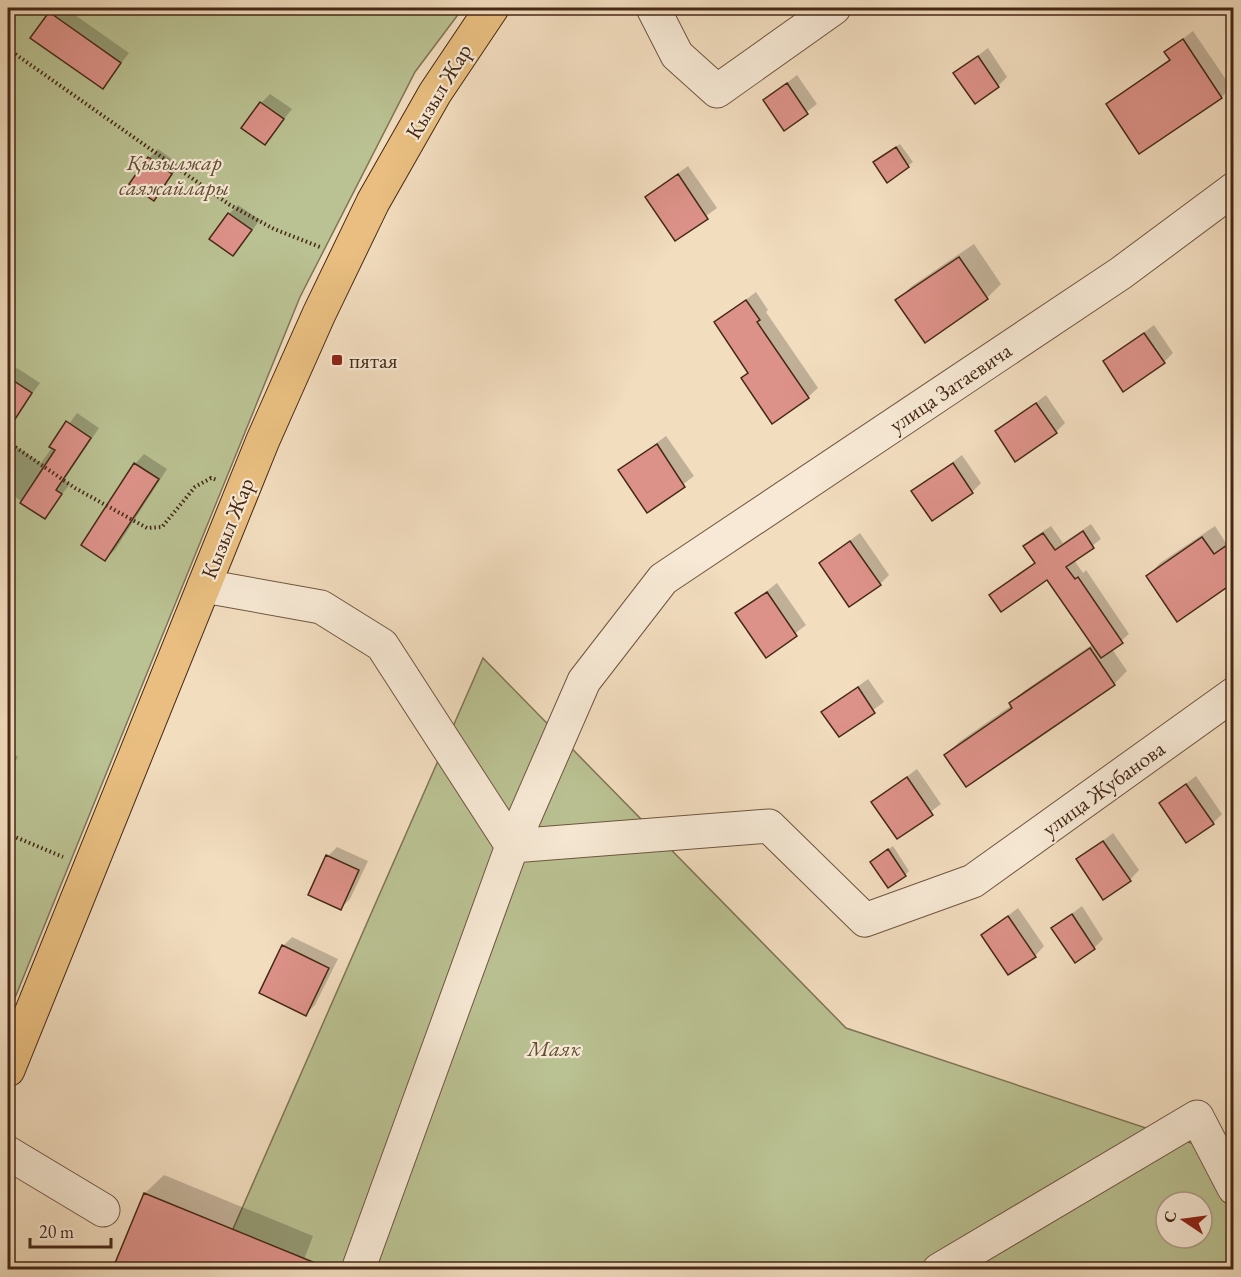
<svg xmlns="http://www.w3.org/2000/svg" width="1241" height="1277" font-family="'EB Garamond',serif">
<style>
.green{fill:#bac192;stroke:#807454;stroke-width:1.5;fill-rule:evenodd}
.shadow{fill:#0003}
.building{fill:#dd9289;stroke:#452815;stroke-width:1.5}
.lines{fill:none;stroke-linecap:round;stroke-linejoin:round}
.minor-casing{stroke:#705540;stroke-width:35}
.major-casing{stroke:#452815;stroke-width:35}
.path{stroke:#452815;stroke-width:4;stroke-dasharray:1.5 3;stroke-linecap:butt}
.minor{stroke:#f7e9d5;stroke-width:33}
.major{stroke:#e9be80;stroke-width:33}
.poi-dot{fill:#8f2418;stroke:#f7e9d5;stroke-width:2}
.labels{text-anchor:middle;stroke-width:4.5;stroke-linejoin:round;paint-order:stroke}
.street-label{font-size:22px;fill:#452815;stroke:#f7e9d5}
.park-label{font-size:22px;font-style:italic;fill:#624e34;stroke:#f7e9d5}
.poi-label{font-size:22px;fill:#452815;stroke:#f7e9d5;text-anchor:start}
</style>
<rect width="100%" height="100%" fill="#f2ddbf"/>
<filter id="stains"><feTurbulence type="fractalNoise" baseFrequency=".00333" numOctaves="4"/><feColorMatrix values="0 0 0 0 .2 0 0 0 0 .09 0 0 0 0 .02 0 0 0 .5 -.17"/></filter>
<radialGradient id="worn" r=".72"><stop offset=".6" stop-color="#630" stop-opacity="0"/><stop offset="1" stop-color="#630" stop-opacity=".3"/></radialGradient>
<!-- green -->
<path class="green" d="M8,8H463L415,72L300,297L8,1015Z
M483,658L846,1028L1233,1157V1269L215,1270ZM1166,1202H1202V1238H1166Z"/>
<!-- shadow -->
<path class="shadow" d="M55,8H65L129,53L103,87L50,13Z
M1193,31L1231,87L1222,97L1139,152L1107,104L1171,58L1166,52Z
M8,47L16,54L8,66Z
M988,48L1007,77L998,86L955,73Z
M797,75L817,104L784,129L765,100Z
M270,94L292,109L265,143L261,103Z
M900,144L913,162L908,166L875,162Z
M158,149L180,165L154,199L149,158Z
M688,166L717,208L675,239L646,197Z
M238,205L260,220L233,255L229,214Z
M974,244L1001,284L987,298L897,300L912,286Z
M756,292L768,310L766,312L818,388L808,397L742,378L749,371L716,322Z
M1154,325L1173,353L1164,362L1105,361Z
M17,368L40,383L15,417L8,412V378Z
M1046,395L1065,423L1056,432H997Z
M77,413L99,428L64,480L70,484L44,517L8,492V441L41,463Z
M666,436L694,476L648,511L620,470Z
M144,454L167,469L115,550L105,559L135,464Z
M962,455L981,483L972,492H913Z
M1091,524L1101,539L1074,560L1083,573L1086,570L1129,634L1112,649L1127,671L1114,684L967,785L946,755L959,742L1012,705L1024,691L1093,644L1048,578L991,595L1036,562L1025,546L1033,538L1051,526L1063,543Z
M1215,526L1226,543L1234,538V581L1178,620L1148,576L1160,563Z
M860,533L889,575L880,584L820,563Z
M777,583L806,625L766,656L737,614Z
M868,679L884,702L839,735L823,712Z
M8,750L18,757L8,773Z
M917,769L941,804L897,837L873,802Z
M1196,776L1222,814L1213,823L1161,803Z
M1113,833L1139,870L1130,880L1078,860Z
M893,846L909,871L905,875L876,858Z
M337,847L368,861L350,899L341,908L328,856Z
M1082,906L1103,939L1094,948L1053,928Z
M1018,908L1044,946L1035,956L983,935Z
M292,937L338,959L315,1005L306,1014L283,946Z
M164,1175L313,1236L300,1270H134L117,1262L145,1193Z"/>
<!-- building -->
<path class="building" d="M49,12L121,63L103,89L30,38Z
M1183,39L1222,98L1139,154L1106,104L1170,60L1164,52Z
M978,56L999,87L975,104L953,73Z
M787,83L808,114L784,131L763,100Z
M260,102L284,119L265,145L241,128Z
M896,147L909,167L887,183L873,162Z
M148,157L172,174L154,201L129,184Z
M678,174L708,219L675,241L645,197Z
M228,213L252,230L233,256L209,239Z
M959,257L988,299L925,343L895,300Z
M746,300L760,320L757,322L809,398L772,424L741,378L748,373L714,322Z
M1144,333L1165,363L1123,392L1103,361Z
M8,377L32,393L8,430Z
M1036,403L1057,433L1015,462L995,431Z
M66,421L91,438L56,490L62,494L45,519L20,503L55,450L49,447Z
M657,444L685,487L647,513L618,470Z
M134,463L159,479L105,561L81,545Z
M953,463L973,493L932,521L911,491Z
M1083,531L1094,548L1066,567L1075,579L1078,577L1123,643L1101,658L1047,580L1001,612L989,595L1035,563L1023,546L1043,533L1055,550Z
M1202,537L1214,554L1233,541V583L1177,622L1146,576Z
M850,541L881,585L849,607L819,563Z
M767,592L797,636L766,658L735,613Z
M1090,648L1115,685L966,787L944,755L1012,708L1009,703Z
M858,687L875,713L839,737L821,712Z
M907,777L933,815L897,839L871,802Z
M1186,784L1214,824L1186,843L1159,803Z
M1103,841L1131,881L1103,900L1076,859Z
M888,849L906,876L888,888L870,862Z
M326,855L359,870L341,910L308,895Z
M1072,914L1095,949L1075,963L1051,928Z
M1008,916L1036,957L1008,975L981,935Z
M282,945L329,968L306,1016L259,993Z
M144,1193L330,1269H131L115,1263Z"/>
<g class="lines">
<defs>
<path id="minor" d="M653,8L677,55L717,91L834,8
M1234,189L1121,273L663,579L584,681L512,846L769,826L865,920L973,881L1234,694
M204,586L321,607L382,645L512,846L358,1270
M8,1153L103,1210
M939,1270L1197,1117L1234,1188"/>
<path id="major" d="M8,1070L263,440L319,314L373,202L435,93L492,8"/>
</defs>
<!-- minor casing -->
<use href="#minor" class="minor-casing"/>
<!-- major casing -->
<use href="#major" class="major-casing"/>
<!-- path -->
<path class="path" d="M8,49L230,205L274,229L320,247
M8,442L75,488L147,528L162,527L195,487L211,478L217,480
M8,834L63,857"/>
<!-- minor -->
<use href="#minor" class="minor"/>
<!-- major -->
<use href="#major" class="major"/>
</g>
<!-- markers -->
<rect class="poi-dot" x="331" y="354" width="12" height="12" rx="3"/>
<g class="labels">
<!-- street labels -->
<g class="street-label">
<text transform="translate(438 91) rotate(-59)" y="8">Кызыл Жар</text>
<text transform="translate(950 387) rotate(-34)" y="8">улица Затаевича</text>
<text transform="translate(227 528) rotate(-68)" y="8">Кызыл Жар</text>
<text transform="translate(1103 788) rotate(-36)" y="8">улица Жубанова</text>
</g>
<!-- park labels -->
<g class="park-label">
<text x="174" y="170">Қызылжар<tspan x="174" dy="25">саяжайлары</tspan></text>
<text x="554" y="1056">Маяк</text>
</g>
<!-- poi labels -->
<g class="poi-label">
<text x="349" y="368">пятая</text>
</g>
</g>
<!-- margin -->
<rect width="1241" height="1277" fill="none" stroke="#f2ddbf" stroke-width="30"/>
<rect x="9" y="9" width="1223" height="1259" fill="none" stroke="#452815" stroke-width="3"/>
<rect x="15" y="15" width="1211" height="1247" fill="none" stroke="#452815" stroke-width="1.5"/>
<!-- north arrow -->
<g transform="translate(1184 1220) rotate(283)"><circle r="28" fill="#f7e9d5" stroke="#b09c88" stroke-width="1.5"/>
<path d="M0-4.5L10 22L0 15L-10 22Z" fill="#8f2418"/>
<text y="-9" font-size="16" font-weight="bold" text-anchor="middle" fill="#452815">С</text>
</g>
<!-- scale -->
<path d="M30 1238v9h81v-9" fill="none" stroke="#452815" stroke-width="3"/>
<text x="39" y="1238" font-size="18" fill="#452815" stroke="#f7e9d5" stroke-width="4.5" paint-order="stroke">20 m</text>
<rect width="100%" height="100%" filter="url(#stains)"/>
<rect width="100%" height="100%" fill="url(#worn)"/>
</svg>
